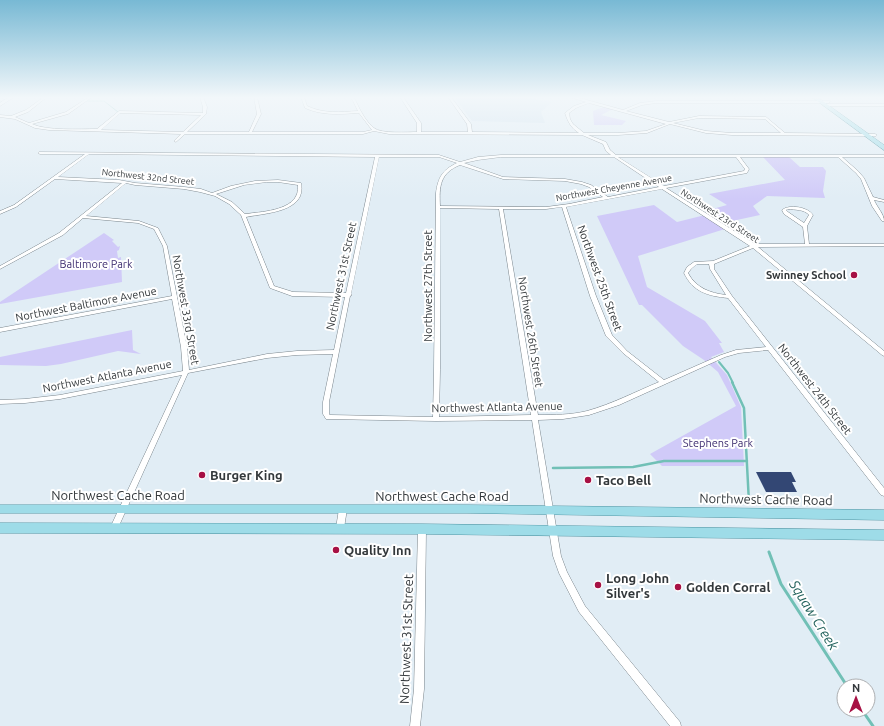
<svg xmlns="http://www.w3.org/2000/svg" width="884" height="726" font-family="Ubuntu,sans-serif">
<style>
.built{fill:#cfe1ee}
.green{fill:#d0caf8}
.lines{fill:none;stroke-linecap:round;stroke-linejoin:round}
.stream-far3{stroke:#71c0b6;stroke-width:1}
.stream-far2{stroke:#71c0b6;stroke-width:2}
.stream-far1{stroke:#71c0b6;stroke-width:2.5}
.stream{stroke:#71c0b6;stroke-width:3}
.building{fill:#334774}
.minor-casing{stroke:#7a858c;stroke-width:1}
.secondary-casing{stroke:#7a858c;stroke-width:1}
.primary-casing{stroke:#4f94a2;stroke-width:1}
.minor{fill:#fff;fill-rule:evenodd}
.secondary{fill:#fff;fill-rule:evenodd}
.primary{fill:#9edce8;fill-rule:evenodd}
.poi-dot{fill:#a71144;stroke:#fff;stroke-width:1.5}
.labels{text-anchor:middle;stroke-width:4;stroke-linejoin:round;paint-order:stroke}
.far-street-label{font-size:9px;fill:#33383b;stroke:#fff}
.park-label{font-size:11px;fill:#3f2f71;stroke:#fff}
.poi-label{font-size:11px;font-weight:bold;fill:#33383b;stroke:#fff;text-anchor:end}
.street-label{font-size:11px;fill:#33383b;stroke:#fff}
.near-poi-label{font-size:13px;font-weight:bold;fill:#33383b;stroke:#fff;text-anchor:start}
.near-street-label{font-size:13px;fill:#33383b;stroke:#fff}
.near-water-label{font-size:14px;font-style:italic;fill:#21615b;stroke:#fff}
</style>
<rect width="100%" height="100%" fill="#e1edf5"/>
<!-- built -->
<path class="built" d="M454,97H520L552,102L541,112L545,123L472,121Z"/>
<!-- green -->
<path class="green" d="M604,107L613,109L601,115L626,121L622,125H594L593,111Z
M763,157H789L800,167H823L826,171L823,191L825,198L767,196L753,206L760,215L723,223L725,229L638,256L647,287L705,321L722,343H719L724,352L711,357L727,375L741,407L744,466H662L650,454L736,406L718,372L704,360L683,346L642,305H639L597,216L654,205L677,222L709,214L705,211L727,205L709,194L785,180Z
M104,233L114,240L112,241L118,247L120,246L119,250L117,251L118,258L121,257L122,282L0,304V302Z
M132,330L133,350L141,354L118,351L61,364L46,366L0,365V357Z"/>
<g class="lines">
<!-- stream-far3 -->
<path class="stream-far3" d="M87,101H104L118,112"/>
<!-- stream-far2 -->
<path class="stream-far2" d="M719,362L728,373L733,383"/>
<!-- stream-far1 -->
<path class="stream-far1" d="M732,382L744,408L749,503
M553,468L633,467L664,461H747"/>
<!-- stream -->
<path class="stream" d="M769,552L781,584L847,686
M862,710L873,726"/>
</g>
<!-- building -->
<path class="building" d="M756,472H791L796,482H792L797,492H766Z"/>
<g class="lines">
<defs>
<path id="minor" d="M44,97H47L28,112L15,117L29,123L66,112L89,97H92L68,114L32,124C47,131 79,129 97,129L119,111L203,113V107L200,97H203L207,107L206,114L187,132H249L257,114L254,97H257L261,114L252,132H363L372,130L359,113C340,114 323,116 305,108L301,97H304L307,106C324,114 340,112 358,111L351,97H354C359,108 365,121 374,128C381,134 408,132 417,132V123L400,97H403L421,123V132H468L467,124L448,97H451L471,124L472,132L579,133C571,128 568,122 565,113L574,106L586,102L570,97H576L623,110L640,103L656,101H830L829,103H656L642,105L626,111L669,122L699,116L766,117L785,133L875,134L877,135L876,136L732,135L706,133L670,124L647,133L618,135H588L606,142L610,150L616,155H884V157H842L858,171L864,178L873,197L884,200V202L874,200C877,207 884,214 884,221H882L872,206L861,179L856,173L838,157H740L749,169L747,173L666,188L755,244H805L803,227L784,214L782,210C789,204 808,207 813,215L807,226L809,244H884V246L758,247L884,351V356L882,355L753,248L714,264V269L732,296L884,488V496L881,495L768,350L739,353L725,357L619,405L589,415L563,419L538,420L561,556L567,572L585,606L680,722L681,726H670L579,612L559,573L553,556L532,420L436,421L326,419L323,414V402L333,354L297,355L267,358L188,373L118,528L117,530L114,531L111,530L110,528L182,375L60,399L25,403L0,404V400L25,399L60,395L183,371L181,347L172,299L0,332V328L172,296L163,246L154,229L138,223L83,218L63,235L0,269V266L59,233L122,183L55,179L16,207L0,214V211L14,205L85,154H40L38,153L39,152L439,155L460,162L478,157L501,155H611L606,151L603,144L582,135L389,134L374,131L363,134H185L176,142L174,141L181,134L49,130L35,128L15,119L0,117V115L11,116L26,110ZM589,103L666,124L646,131L618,133H584L573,124L570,119L569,113L576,108ZM120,113L201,115L183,132L101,130ZM699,118L765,119L781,133H732L706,131L673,123ZM89,154L375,157L346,293L293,292L274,286L246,217C266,213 307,212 301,183L278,180L255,181L231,186L212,193L201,189L184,187L135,183L119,180L58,177ZM379,157H439L457,163C442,170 438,178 436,193L434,370L433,417L330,415L329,414V402L350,296L352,295L351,294ZM501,157H614L659,187L608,197L591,185L582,182L565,179L503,177L464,163L478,160ZM618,157H736L745,169L744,171L664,186ZM460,165L503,179L565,181L581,184L589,187L603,197L569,204L546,207L440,206C439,186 440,173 460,165ZM267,182H278L298,185C298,188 298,191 297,194C291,211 260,212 245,214L232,202L216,194L244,185ZM126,183L135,185L184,189L200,192L215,196L229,204L241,215L270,288L292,296L345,297L334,350L297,351L267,354L189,370L187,347L167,246L158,228L139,221L86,216ZM662,189L750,246L713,261L694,262L687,267L684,273C693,292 708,296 728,298L766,347L736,350L721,355L664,380L627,351L612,335L596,296L566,207ZM562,207L590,296L606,336L623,353L659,382C635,392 612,404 587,411C571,415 554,415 538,415L503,209H546ZM440,208L499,209L531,415L439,417L440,370ZM788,209C795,210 804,209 809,215L804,223L788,212L786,210ZM697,264H709L710,269L726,295C710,293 696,288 688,273L691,269Z
M823,104H884V106H824Z
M343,506L346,507L347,509L344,528L343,530L340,531L337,530L336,528L339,509L340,507Z
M422,526L425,527L426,529L424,689L420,726H410L414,689L418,529L419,527Z"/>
<path id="secondary" d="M9,97H14L0,106V103Z"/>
<path id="primary" d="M812,97H817L884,145V150Z
M0,505H467L884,510V520L467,513H0Z
M0,523L422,524L884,530V540L422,534L0,533Z"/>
</defs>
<!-- minor casing -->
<use href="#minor" class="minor-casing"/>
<!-- secondary casing -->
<use href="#secondary" class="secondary-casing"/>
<!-- primary casing -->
<use href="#primary" class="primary-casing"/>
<!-- minor -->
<use href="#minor" class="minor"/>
<!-- secondary -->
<use href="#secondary" class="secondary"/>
<!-- primary -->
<use href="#primary" class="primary"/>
</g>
<!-- sky -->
<linearGradient id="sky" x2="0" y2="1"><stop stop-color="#78b9d4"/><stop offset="0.49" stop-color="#f2f7fa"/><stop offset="1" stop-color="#f2f7fa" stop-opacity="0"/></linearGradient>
<rect width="884" height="199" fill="url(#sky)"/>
<!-- markers -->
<g class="poi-dot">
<circle cx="854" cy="275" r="4"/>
<circle cx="202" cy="475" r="4"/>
<circle cx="588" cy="480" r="4"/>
<circle cx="336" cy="550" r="4"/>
<circle cx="598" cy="585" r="4"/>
<circle cx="678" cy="587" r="4"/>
</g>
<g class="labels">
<!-- far-street labels -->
<g class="far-street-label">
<text transform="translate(148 177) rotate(6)" y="3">Northwest 32nd Street</text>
<text transform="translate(614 188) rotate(-10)" y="3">Northwest Cheyenne Avenue</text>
<text transform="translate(720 216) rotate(33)" y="3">Northwest 23rd Street</text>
</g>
<!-- park labels -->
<g class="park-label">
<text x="96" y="268">Baltimore Park</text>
<text x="718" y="447">Stephens Park</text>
</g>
<!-- poi labels -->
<g class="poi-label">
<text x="846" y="279">Swinney School</text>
</g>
<!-- street labels -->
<g class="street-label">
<text transform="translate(341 276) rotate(-78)" y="4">Northwest 31st Street</text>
<text transform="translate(600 278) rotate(70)" y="4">Northwest 25th Street</text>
<text transform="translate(428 286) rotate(-90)" y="4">Northwest 27th Street</text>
<text transform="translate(86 304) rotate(-11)" y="4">Northwest Baltimore Avenue</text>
<text transform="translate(186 310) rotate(80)" y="4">Northwest 33rd Street</text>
<text transform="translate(531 332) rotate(81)" y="4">Northwest 26th Street</text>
<text transform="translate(107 376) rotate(-11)" y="4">Northwest Atlanta Avenue</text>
<text transform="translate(815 389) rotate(52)" y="4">Northwest 24th Street</text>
<text transform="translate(497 407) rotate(-1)" y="4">Northwest Atlanta Avenue</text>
</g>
<!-- near-poi labels -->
<g class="near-poi-label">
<text x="210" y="480">Burger King</text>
<text x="596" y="485">Taco Bell</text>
<text x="344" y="555">Quality Inn</text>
<text x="606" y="583">Long John<tspan x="606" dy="15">Silver's</tspan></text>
<text x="686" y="592">Golden Corral</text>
</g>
<!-- near-street labels -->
<g class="near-street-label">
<text x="118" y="500">Northwest Cache Road</text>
<text x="442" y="501">Northwest Cache Road</text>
<text transform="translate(766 499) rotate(1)" y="5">Northwest Cache Road</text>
<text transform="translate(406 639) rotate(-88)" y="5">Northwest 31st Street</text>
</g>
<!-- near-water labels -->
<g class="near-water-label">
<text transform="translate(814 615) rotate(58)" y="5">Squaw Creek</text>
</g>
</g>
<!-- north arrow -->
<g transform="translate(856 698)"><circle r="19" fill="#ffffff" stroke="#adafb1"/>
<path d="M0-3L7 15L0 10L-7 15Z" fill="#a71144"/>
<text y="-6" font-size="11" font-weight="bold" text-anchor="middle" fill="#33383b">N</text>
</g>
</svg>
